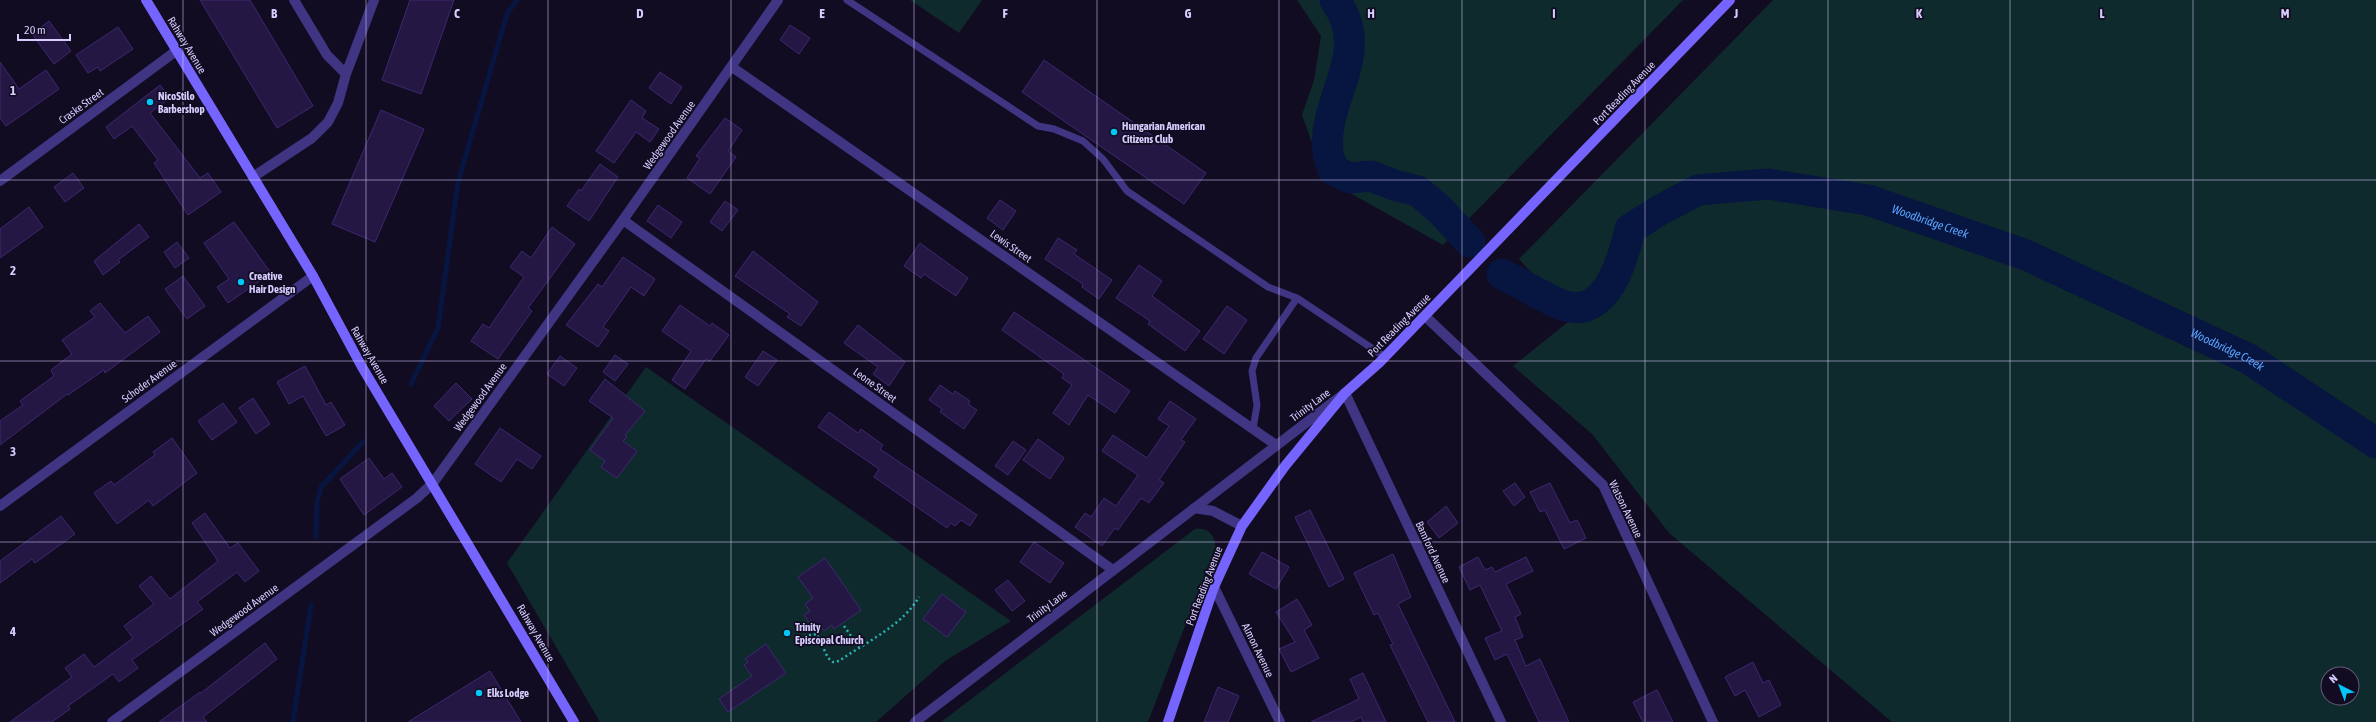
<svg xmlns="http://www.w3.org/2000/svg" width="2376" height="722" font-family="'Asap Condensed',sans-serif">
<style>
.green{fill:#0f2a2c;fill-rule:evenodd}
.lines{fill:none;stroke-linecap:round;stroke-linejoin:round}
.stream{stroke:#071640;stroke-width:5}
.river{stroke:#071640;stroke-width:31}
.building{fill:#241744;stroke:#3d2871}
.path{stroke:#28b3b8;stroke-width:2.5;stroke-dasharray:2 3;stroke-linecap:butt}
.lane{stroke:#3f3583;stroke-width:7}
.street{stroke:#3f3583;stroke-width:10}
.secondary{stroke:#7664ff;stroke-width:10}
.grid{fill:none;stroke:#d7cdff;stroke-width:1;stroke-opacity:0.55}
.poi-dot{fill:#00c7f8;stroke:#120c22;stroke-width:1.5}
.labels{text-anchor:middle;stroke-width:3.5;stroke-linejoin:round;paint-order:stroke}
.street-label{font-size:11px;fill:#d7cdff;stroke:#120c22}
.poi-label{font-size:11px;font-weight:bold;fill:#d7cdff;stroke:#120c22;text-anchor:start}
.water-label{font-size:12px;font-style:italic;fill:#5ba3ff;stroke:#120c22}
.grid-label{font-size:13px;text-anchor:middle;font-weight:bold;fill:#d7cdff;stroke:#120c22;stroke-width:3.5;stroke-linejoin:round;paint-order:stroke}
</style>
<rect width="100%" height="100%" fill="#120c22"/>
<!-- green -->
<path class="green" d="M910,0H982L959,33Z
M1297,0H1683L1443,245L1325,179L1302,115L1314,80L1321,36Z
M1773,0H2376V722H1892L1669,533L1592,434L1513,366L1573,318L1519,259ZM2328,674H2352V698H2328Z
M646,367L1011,621L945,661L876,722H600L507,563Z
M1195,529C1208,527 1216,535 1215,548L1148,722H941Z"/>
<g class="lines">
<!-- stream -->
<path class="stream" d="M411,384L438,328L458,182L507,14L517,0
M316,537L317,502L321,487L363,442
M293,722L311,605"/>
<!-- river -->
<g class="river">
<path d="M1335,0C1374,54 1321,98 1328,153C1329,158 1332,165 1333,170L1350,178L1371,176L1394,185L1418,191L1439,209L1470,242"/>
<path id="s1" d="M1502,274C1522,284 1542,297 1562,305C1607,321 1623,259 1630,229L1660,210L1698,190L1768,184L1868,200L2026,255L2249,359L2376,443"/>
</g>
</g>
<!-- building -->
<path class="building" d="M200,0H250L313,106L277,128Z
M410,0H454L421,94L382,80Z
M49,21L71,51L54,64L32,34Z
M790,25L810,38L799,54L780,40Z
M118,27L133,49L100,71L98,67L88,73L76,55Z
M1044,60L1206,173L1184,204L1022,92Z
M0,62L19,89L46,70L59,89L6,126L0,118Z
M660,72L682,87L671,104L649,88Z
M160,85L170,98L150,113L200,178L208,173L221,192L188,215L154,163L158,160L132,126L114,139L106,127Z
M631,100L646,111L642,118L659,129L650,142L636,132L614,163L596,151Z
M381,110L424,129L375,242L332,224Z
M725,118L742,130L728,151L736,157L710,194L687,178L700,158L696,156Z
M600,164L618,177L589,221L567,206L579,189L581,191Z
M73,173L84,188L65,202L54,187Z
M1000,200L1016,211L1003,230L987,218Z
M725,201L738,210L722,231L710,222Z
M658,205L682,222L671,238L647,221Z
M29,207L43,227L0,258V229Z
M234,222L271,273L228,303L217,287L229,279L204,243Z
M139,224L149,237L118,260L120,262L103,275L94,261Z
M552,227L575,244L528,308L532,311L498,359L471,341L483,324L489,328L524,277L510,267L522,251L531,258Z
M1058,238L1077,250L1074,254L1112,280L1099,299L1082,287L1083,284L1045,259Z
M177,242L189,258L175,268L164,252Z
M920,243L968,278L956,296L924,274L921,278L904,266Z
M753,251L818,302L801,326L787,317L790,314L735,276Z
M623,257L655,279L644,296L631,287L603,327L609,331L598,347L566,325L598,284L602,287Z
M1139,265L1162,281L1152,296L1200,331L1185,351L1148,324L1150,321L1116,298Z
M183,276L205,306L187,319L165,289Z
M100,303L125,333L148,316L160,332L105,373L104,370L68,395L67,394L0,445V421L23,405L20,401L54,376L51,370L72,354L62,340L95,317L90,311Z
M680,305L710,326L712,323L729,335L710,361L706,359L685,389L672,380L691,351L662,331Z
M1227,306L1247,320L1224,354L1203,339Z
M1014,312L1130,391L1115,413L1088,395L1069,425L1053,413L1072,385L1062,378L1064,374L1002,330Z
M858,325L905,362L889,386L873,374L878,367L844,343Z
M763,351L777,360L758,386L745,377Z
M615,355L628,364L615,381L603,372Z
M560,356L577,368L564,386L547,374Z
M305,366L326,405L331,402L345,425L326,436L303,396L289,404L277,382Z
M605,379L645,411L625,435L627,437L623,441L637,451L617,478L601,467L605,461L590,450L613,418L589,401Z
M456,383L472,399L449,421L434,406Z
M940,385L953,394L955,391L970,401L968,404L977,410L964,429L940,412L942,409L929,400Z
M253,398L270,424L256,434L239,408Z
M1170,401L1196,419L1181,440L1185,442L1159,480L1164,483L1149,503L1141,498L1118,530L1115,528L1102,546L1075,527L1085,513L1091,517L1104,498L1116,506L1138,475L1102,451L1113,435L1147,458L1169,426L1158,419Z
M223,403L237,422L212,440L198,421Z
M829,412L858,433L861,429L883,445L880,449L977,515L970,526L961,520L955,526L951,523L947,528L874,477L879,469L818,427Z
M500,428L541,456L532,469L517,459L501,482L475,464Z
M172,438L197,473L153,506L149,500L117,524L94,493L111,481L114,485L155,455L153,452Z
M1038,439L1064,458L1050,479L1023,460Z
M1013,441L1026,450L1008,475L995,466Z
M369,458L384,479L392,473L402,487L364,515L340,479Z
M1515,483L1525,497L1514,506L1503,491Z
M1550,483L1570,523L1577,520L1586,538L1564,549L1545,510L1540,512L1530,492Z
M1446,506L1458,523L1439,538L1427,522Z
M1310,510L1344,579L1329,587L1295,517Z
M205,513L230,548L238,543L259,571L245,582L237,572L197,602L203,609L132,660L138,668L119,682L113,674L68,706L70,709L52,722H10L72,677L65,668L84,654L94,667L133,638L124,626L154,604L139,586L151,576L170,599L218,561L192,523Z
M61,516L75,534L35,563L32,559L0,583V561Z
M1034,542L1064,563L1050,583L1020,562Z
M1262,552L1289,567L1276,589L1249,574Z
M1393,554L1411,597L1398,604L1455,722H1428L1390,645L1393,644L1378,613L1374,615L1354,573Z
M1478,557L1485,570L1492,567L1495,572L1526,557L1533,571L1506,584L1521,614L1515,617L1523,637L1515,640L1526,666L1540,659L1569,722H1539L1507,654L1495,660L1485,638L1502,631L1480,585L1470,590L1459,567Z
M825,558L861,610L834,629L832,625L824,631L818,623L812,627L804,615L810,611L805,604L813,598L798,577Z
M1008,580L1025,601L1012,611L995,590Z
M942,594L966,612L947,637L923,619Z
M1297,599L1312,625L1304,630L1319,658L1291,672L1279,649L1295,642L1276,612Z
M265,643L277,659L203,717L207,722H159L200,692L201,693Z
M766,644L786,673L728,712L719,699L752,676L744,665L748,662L745,659Z
M1753,662L1763,683L1769,680L1781,705L1759,717L1745,690L1735,696L1725,677Z
M490,671L521,722H408Z
M1363,673L1386,722H1363L1361,717L1351,722H1311L1359,699L1350,679Z
M1218,687L1239,696L1228,722H1204Z
M1657,690L1673,722H1643L1633,702Z"/>
<g class="lines">
<!-- path -->
<path class="path" d="M844,626L859,647
M816,628L817,634
M804,636L817,634L828,658L833,662L839,661C866,642 902,626 919,597"/>
<!-- lane -->
<path class="lane" d="M847,0L1038,126L1054,129L1083,141L1103,159L1127,191L1268,287L1297,298
M1253,429L1257,405L1252,371L1256,358L1297,298L1385,357"/>
<!-- street -->
<path class="street" d="M294,0L327,55L346,74
M732,67L1276,445
M253,177L312,138L328,122L338,103L346,74L374,0
M0,181L176,51
M623,220L1113,570
M1425,316L1603,485L1713,722
M0,506L313,276
M1194,508L1213,511L1242,526
M1214,587L1280,722
M112,722L417,498L433,483L623,220L778,0
M915,722L1345,393L1501,722"/>
<!-- secondary -->
<path class="secondary" d="M146,0L313,276L362,367L574,722
M1168,722L1214,587L1242,526L1285,466L1345,393L1379,363L1730,0"/>
</g>
<!-- grid -->
<path class="grid" d="M183,0V722M366,0V722M548,0V722M731,0V722M914,0V722M1097,0V722M1279,0V722M1462,0V722M1645,0V722M1828,0V722M2010,0V722M2193,0V722M0,180H2376M0,361H2376M0,542H2376"/>
<!-- markers -->
<g class="poi-dot">
<circle cx="150" cy="102" r="4"/>
<circle cx="1114" cy="132" r="4"/>
<circle cx="241" cy="282" r="4"/>
<circle cx="787" cy="633" r="4"/>
<circle cx="479" cy="693" r="4"/>
</g>
<g class="labels">
<!-- street labels -->
<g class="street-label">
<text transform="translate(187 45) rotate(59)" y="4">Rahway Avenue</text>
<text transform="translate(1624 93) rotate(-46)" y="4">Port Reading Avenue</text>
<text transform="translate(81 106) rotate(-36)" y="4">Craske Street</text>
<text transform="translate(669 135) rotate(-55)" y="4">Wedgewood Avenue</text>
<text transform="translate(1011 246) rotate(35)" y="4">Lewis Street</text>
<text transform="translate(1399 325) rotate(-45)" y="4">Port Reading Avenue</text>
<text transform="translate(370 355) rotate(60)" y="4">Rahway Avenue</text>
<text transform="translate(149 381) rotate(-36)" y="4">Schoder Avenue</text>
<text transform="translate(875 385) rotate(36)" y="4">Leone Street</text>
<text transform="translate(480 397) rotate(-54)" y="4">Wedgewood Avenue</text>
<text transform="translate(1310 405) rotate(-37)" y="4">Trinity Lane</text>
<text transform="translate(1626 509) rotate(64)" y="4">Watson Avenue</text>
<text transform="translate(1433 552) rotate(65)" y="4">Bamford Avenue</text>
<text transform="translate(1204 586) rotate(-69)" y="4">Port Reading Avenue</text>
<text transform="translate(1047 606) rotate(-37)" y="4">Trinity Lane</text>
<text transform="translate(244 610) rotate(-36)" y="4">Wedgewood Avenue</text>
<text transform="translate(536 633) rotate(60)" y="4">Rahway Avenue</text>
<text transform="translate(1258 650) rotate(64)" y="4">Almon Avenue</text>
</g>
<!-- poi labels -->
<g class="poi-label">
<text x="158" y="100">NicoStilo<tspan x="158" dy="13">Barbershop</tspan></text>
<text x="1122" y="130">Hungarian American<tspan x="1122" dy="13">Citizens Club</tspan></text>
<text x="249" y="280">Creative<tspan x="249" dy="13">Hair Design</tspan></text>
<text x="795" y="631">Trinity<tspan x="795" dy="13">Episcopal Church</tspan></text>
<text x="487" y="697">Elks Lodge</text>
</g>
<!-- water labels -->
<g class="water-label">
<text dy="4" stroke="none"><textPath href="#s1" startOffset="500">Woodbridge Creek</textPath></text>
<text dy="4" stroke="none"><textPath href="#s1" startOffset="824">Woodbridge Creek</textPath></text>
</g>
</g>
<g class="grid-label">
<text x="274" y="18">B</text>
<text x="457" y="18">C</text>
<text x="640" y="18">D</text>
<text x="822" y="18">E</text>
<text x="1005" y="18">F</text>
<text x="1188" y="18">G</text>
<text x="1371" y="18">H</text>
<text x="1554" y="18">I</text>
<text x="1736" y="18">J</text>
<text x="1919" y="18">K</text>
<text x="2102" y="18">L</text>
<text x="2285" y="18">M</text>
<text x="13" y="95">1</text>
<text x="13" y="275">2</text>
<text x="13" y="456">3</text>
<text x="13" y="636">4</text>
</g>
<!-- north arrow -->
<g transform="translate(2340 686) rotate(318)"><circle r="19" fill="#120c22" stroke="#61597a"/>
<path d="M0-3L7 15L0 10L-7 15Z" fill="#00c7f8"/>
<text y="-6" font-size="11" font-weight="bold" text-anchor="middle" fill="#d7cdff">N</text>
</g>
<!-- scale -->
<path d="M18 34v6h52v-6" fill="none" stroke="#d7cdff" stroke-width="2"/>
<text x="24" y="34" font-size="12" fill="#d7cdff" stroke="#120c22" stroke-width="3" paint-order="stroke">20 m</text>
</svg>
